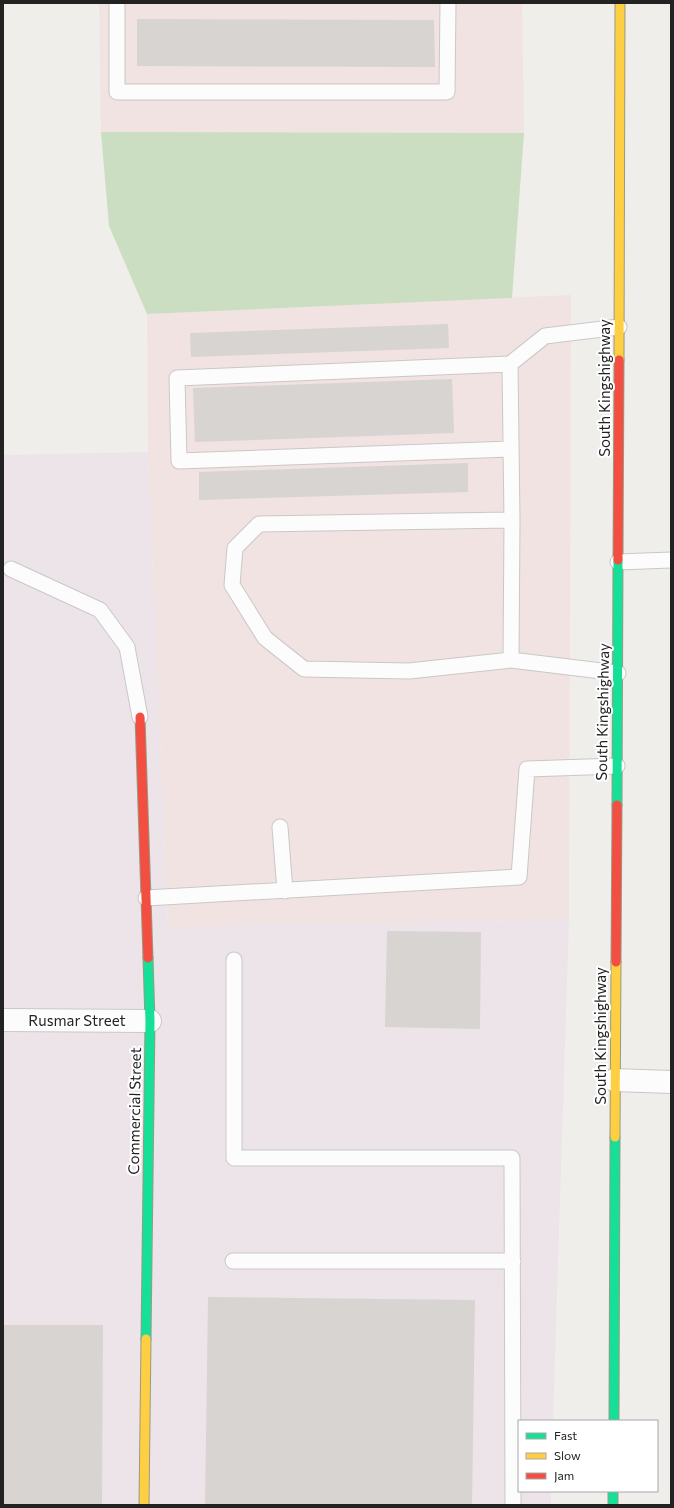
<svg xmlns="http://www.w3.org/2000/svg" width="674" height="1508" font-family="Commissioner,sans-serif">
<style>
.commercial{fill:#f1e3e1}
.industrial{fill:#ede4e9}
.forest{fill:#cbdec1}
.building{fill:#d7d4d2}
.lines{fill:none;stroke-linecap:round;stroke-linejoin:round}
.lane-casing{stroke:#c9c8c7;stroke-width:17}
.street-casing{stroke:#c9c8c7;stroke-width:24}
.fast-casing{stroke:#999a82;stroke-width:11}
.slow-casing{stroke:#999a82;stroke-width:11}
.jam-casing{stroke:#999a82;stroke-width:11}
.lane{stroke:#fdfcfc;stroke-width:15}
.street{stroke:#fdfcfc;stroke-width:22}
.fast{stroke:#16e098;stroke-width:9}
.slow{stroke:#ffcf43;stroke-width:9}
.jam{stroke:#f24e42;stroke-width:9}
.labels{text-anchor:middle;stroke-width:4;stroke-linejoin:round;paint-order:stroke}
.street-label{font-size:15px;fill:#222;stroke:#fff}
</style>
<rect width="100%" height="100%" fill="#f0eeeb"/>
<!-- commercial -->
<path class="commercial" d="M99,3H522L524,133L101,132Z
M571,295L569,919L168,927L148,452L147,314Z"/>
<!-- industrial -->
<path class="industrial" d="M148,452L168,927L569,919L553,1421H519V1491H551V1505H3V455Z"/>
<!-- forest -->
<path class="forest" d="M101,132L524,133L512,298L147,314L109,226Z"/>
<!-- building -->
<path class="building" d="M137,19L434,20L435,67L137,66Z
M448,324L449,348L191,357L190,333Z
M452,379L454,433L195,442L193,388Z
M468,463V492L199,500V472Z
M387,931L481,932L480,1029L385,1027Z
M208,1297L475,1300L472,1505H205Z
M3,1325H103L102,1505H3Z"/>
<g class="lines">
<defs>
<path id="lane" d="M117,3V92H447L448,3
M510,364L177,378L179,461L511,449
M618,562L671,560
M11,569L100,610L127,647L140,717
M511,660L409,671L304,669L265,638L232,585L235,548L259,524L512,520
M618,673L511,660L512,520L510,364L545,336L619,327
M280,827L285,891
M146,898L519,877L527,769L617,766
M234,960V1158H512L513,1505
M233,1261H513"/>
<path id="street" d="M3,1020L150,1021
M614,1080L671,1082"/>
<path id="fast" d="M617,805L618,560
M146,1339L150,1021L148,958
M614,1421L615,1137
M613,1491V1505"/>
<path id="slow" d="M619,360L620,3
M615,1137L616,962
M144,1505L146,1339"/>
<path id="jam" d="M618,560L619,360
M140,717L148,958
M616,962L617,805"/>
</defs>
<!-- lane casing -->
<use href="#lane" class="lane-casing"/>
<!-- street casing -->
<use href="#street" class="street-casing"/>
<!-- fast casing -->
<use href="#fast" class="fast-casing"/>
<!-- slow casing -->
<use href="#slow" class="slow-casing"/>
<!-- jam casing -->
<use href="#jam" class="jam-casing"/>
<!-- lane -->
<use href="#lane" class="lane"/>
<!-- street -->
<use href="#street" class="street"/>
<!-- fast -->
<use href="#fast" class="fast"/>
<!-- slow -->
<use href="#slow" class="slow"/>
<!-- jam -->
<use href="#jam" class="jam"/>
</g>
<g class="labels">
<!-- street labels -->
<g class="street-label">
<text transform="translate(605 388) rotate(-90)" y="5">South Kingshighway</text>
<text transform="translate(603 712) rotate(-89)" y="5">South Kingshighway</text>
<text x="77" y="1026">Rusmar Street</text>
<text transform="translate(601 1036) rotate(-90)" y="5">South Kingshighway</text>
<text transform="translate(135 1111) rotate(-89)" y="5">Commercial Street</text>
</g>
</g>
<!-- border -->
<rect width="674" height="1508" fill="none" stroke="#222222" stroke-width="8"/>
<!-- legend -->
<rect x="518" y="1420" width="140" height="72" fill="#ffffff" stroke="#a7a7a7"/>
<rect x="526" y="1433" width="20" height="6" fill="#16e098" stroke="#a7a7a7"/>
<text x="554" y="1440" font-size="12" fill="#222222">Fast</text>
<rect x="526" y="1453" width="20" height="6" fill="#ffcf43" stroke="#a7a7a7"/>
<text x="554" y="1460" font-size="12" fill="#222222">Slow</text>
<rect x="526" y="1473" width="20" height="6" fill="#f24e42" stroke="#a7a7a7"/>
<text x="554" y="1480" font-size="12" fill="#222222">Jam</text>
</svg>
